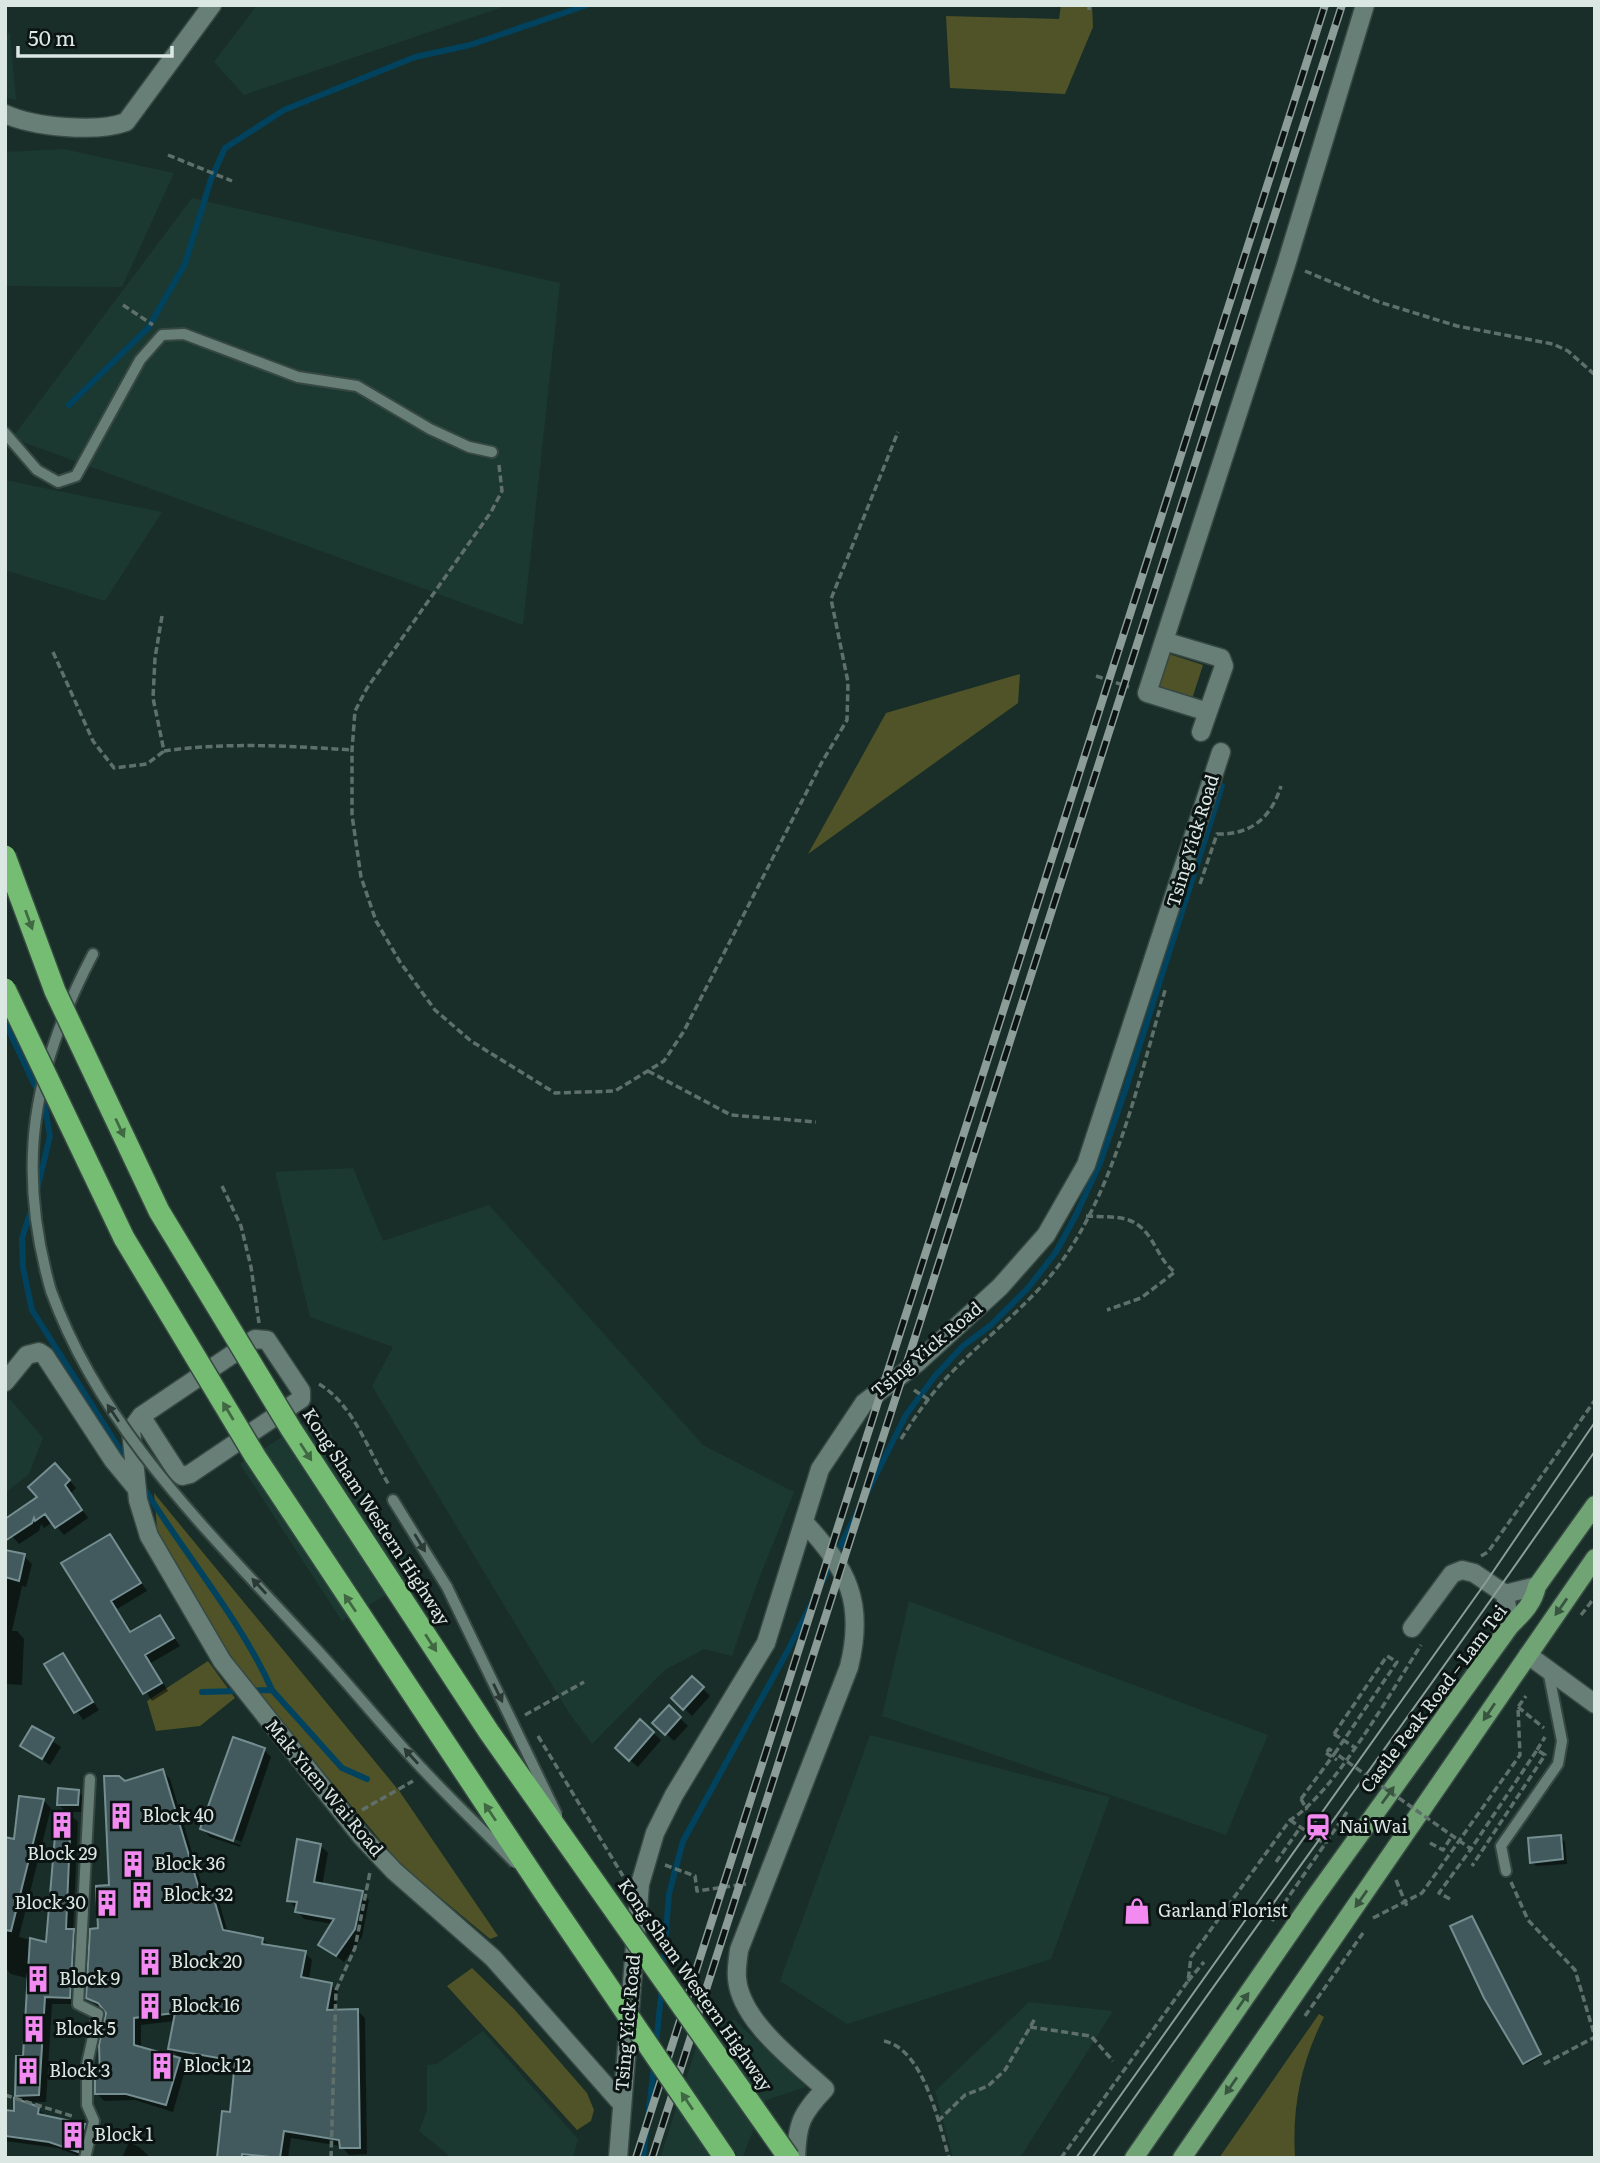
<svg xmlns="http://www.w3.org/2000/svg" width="1600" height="2163" font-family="Literata,serif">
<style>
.built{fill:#1b3931}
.green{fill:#4f5327}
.shadow{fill:#0007;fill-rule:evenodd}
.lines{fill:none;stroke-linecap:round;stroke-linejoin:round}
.stream{stroke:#01425f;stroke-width:6}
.building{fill:#425a5d;stroke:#748e91;stroke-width:2}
.lane-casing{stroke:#374843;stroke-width:14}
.street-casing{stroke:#374843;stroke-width:21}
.primary-casing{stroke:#374843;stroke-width:21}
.path{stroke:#5f706b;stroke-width:3.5;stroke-dasharray:7 3.5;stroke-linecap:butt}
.lane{stroke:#677f77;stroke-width:10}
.street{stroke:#677f77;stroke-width:18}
.primary{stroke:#70a475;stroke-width:18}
.tram{stroke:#8c9c97;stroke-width:2}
.rail-casing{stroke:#8c9c97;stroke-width:8}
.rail{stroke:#0b1412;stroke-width:5;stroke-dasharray:16;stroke-linecap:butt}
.lane-bridge-casing{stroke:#374843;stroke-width:14;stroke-linecap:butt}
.highway-bridge-casing{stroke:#374843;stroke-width:24;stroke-linecap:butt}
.path-bridge{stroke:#5f706b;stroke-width:3.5;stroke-dasharray:7 3.5;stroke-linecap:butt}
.lane-bridge{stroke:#677f77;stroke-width:10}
.highway-bridge{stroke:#76bd74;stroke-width:21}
.oneway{fill:#406843}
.oneway2{fill:#2b3935}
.oneway3{fill:#38553f}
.labels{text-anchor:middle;stroke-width:6;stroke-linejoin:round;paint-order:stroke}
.street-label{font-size:18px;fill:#dbe7e3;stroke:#0b1412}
.poi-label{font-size:18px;fill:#dbe7e3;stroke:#0b1412;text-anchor:start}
</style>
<rect width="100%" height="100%" fill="#192e28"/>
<!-- built -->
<path class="built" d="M257,5H509L244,95L214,62Z
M10,33L16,100L5,97V34Z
M63,149L174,173L122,287L5,286V152Z
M192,198L560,283L523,625L12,438Z
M5,480L162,512L105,601L5,570Z
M353,1168L383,1241L489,1205L703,1445L794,1492L758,1581L732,1656L704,1649L665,1670L592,1744L569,1713L372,1386L393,1347L310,1317L275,1172Z
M10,1399L43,1438L29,1474L5,1493V1402Z
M314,1407L419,1575L342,1621L240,1464L307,1421L304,1415Z
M909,1601L1268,1735L1226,1835L882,1716Z
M870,1735L1110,1797L1051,1959L847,2024L780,1981Z
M1029,2002L1113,2011L1020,2158H953L935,2091Z
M735,2020L806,2087L766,2100L742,2158H660L705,2021Z
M483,2031L578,2139L573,2158H452L419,2131L427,2110V2065L437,2064Z"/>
<!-- green -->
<path class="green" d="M1061,5H1092L1093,27L1065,94L950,88L946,16L1059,19Z
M1166,653L1203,665L1192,699L1155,686Z
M1020,674L1018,703L808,854L886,713Z
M154,1493L400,1792L498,1936L490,1939L401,1865L241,1674L158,1539Z
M208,1661L235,1698L200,1726L156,1731L147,1701Z
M472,1968L514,2009L587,2093L594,2110L591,2121L577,2130L447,1986Z
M1319,2014L1324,2017C1301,2063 1292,2106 1295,2158H1219Z"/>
<!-- shadow -->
<path class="shadow" d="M63,1473L76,1488L71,1493L88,1518L64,1535L53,1522L44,1528L41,1524L39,1531L19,1544L5,1528Z
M110,1536L147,1591L117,1609L132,1633L160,1617L180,1646L151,1663L168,1691L152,1701L64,1563Z
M5,1552L24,1556L32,1564L26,1587L22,1586L12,1631H17L24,1639L22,1685L5,1684Z
M62,1655L99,1710L83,1720L46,1665Z
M692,1678L710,1696L692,1716L674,1698Z
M669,1708L688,1726L674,1741L655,1723Z
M33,1728L61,1747L50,1765L22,1746Z
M653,1733L661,1740L638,1767L625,1756Z
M264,1750L271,1757L240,1847L210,1837L202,1829ZM209,1831L242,1842L241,1845L209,1834Z
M163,1771L170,1779L204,1892L210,1891L218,1898L228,1933L263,1939L271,1947L305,1953L312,1960L309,1980L331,1985L338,1992L335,2011H358L365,2018L367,2154L349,2155L341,2146L291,2138L288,2158H218L231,2114L236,2067L178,2056L170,2049L175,2021L141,2025V2049L179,2060L186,2067L173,2112L135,2100L104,2101L97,2093L101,2076L107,2014L88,1998L111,1887L125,1782Z
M78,1792L86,1799L85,1812H68L78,1822L73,1931L81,1938L77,2004H52L46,2102H24L16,2095L25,2058L30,1979L11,1974L5,1968V1847L15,1841L44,1801L51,1808L19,1937L47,1944L68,1814L59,1805Z
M1560,1837L1565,1842L1567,1864L1536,1866L1532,1862Z
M320,1845L328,1853L322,1886L362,1893L369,1900L362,1937L344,1962L321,1945L333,1924L304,1919L289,1900Z
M1474,1920L1541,2056L1526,2065L1524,2063Z
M38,2109L46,2116L84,2125L92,2133L84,2158L58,2148L5,2141V2110L16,2113Z
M129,2142L139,2147L151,2158H122Z"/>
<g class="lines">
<!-- stream -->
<path class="stream" d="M69,405L148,328L185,264L211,179L225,148L284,110L415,57L470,45L587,5
M5,1022L45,1107L50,1136L36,1194
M32,1208L22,1238L23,1268L32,1310L129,1464
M142,1485C183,1552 241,1620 272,1690
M202,1692L272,1690L342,1768L367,1779
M663,1968L669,1894L683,1841L787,1652L906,1415L935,1376L963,1346L991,1325L1028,1288L1056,1252L1076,1215L1100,1163L1126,1088L1222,786
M656,2045L662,1986
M643,2158L654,2066"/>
</g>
<!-- building -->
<path class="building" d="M55,1463L70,1480L65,1485L82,1510L55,1528L45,1514L35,1521L34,1518L32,1523L5,1541V1519L37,1497L28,1487Z
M110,1534L141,1583L111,1601L130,1632L160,1615L174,1638L145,1655L162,1683L143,1694L61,1563Z
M5,1550L25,1554L19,1581L5,1577Z
M63,1653L93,1702L74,1713L44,1664Z
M692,1676L704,1687L683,1710L671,1698Z
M669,1705L681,1717L665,1735L652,1723Z
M640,1719L654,1732L629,1761L615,1748Z
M32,1726L54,1738L42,1759L20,1746Z
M233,1737L265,1748L233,1841L200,1829Z
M163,1769L200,1892L211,1889L223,1930L263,1938L262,1944L306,1951L301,1977L332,1983L327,2010L358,2009L360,2148H340L339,2140L284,2131L280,2158L242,2154V2158H217L222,2111L230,2112L235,2061L168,2049L175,2013L134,2018V2045L180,2058L166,2105L126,2094H95V2075H100L99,2045L106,2013L98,2003L86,1998L90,1929L98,1928L96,1886L109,1885L104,1776H119L125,1781Z
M58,1788L79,1790L78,1805H57Z
M19,1796L44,1799L11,1931L5,1930V1837L14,1839Z
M57,1812L71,1813L66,1929H74L70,1998L45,1997L39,2095L15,2096L16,2056H23L30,1938L46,1942Z
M1561,1835L1563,1859L1530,1863L1528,1838Z
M297,1839L321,1844L314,1882L363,1891L355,1929L336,1956L318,1945L334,1919L295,1912L297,1902L287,1901Z
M1472,1916L1541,2054L1523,2064L1484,1998L1450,1926Z
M14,2098L39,2107L38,2114L85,2124L78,2152L49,2142L5,2136V2110L14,2111Z"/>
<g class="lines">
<defs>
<path id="lane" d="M5,433L37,470L58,482L76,476L140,360L162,335L184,334L298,377L357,386L430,429L469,447L492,452
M51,1291C15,1165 33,1068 93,954
M393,1500L447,1587
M1506,1871L1501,1846L1558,1764L1562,1741L1548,1670
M85,2158L94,2121L87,2105V2064L98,2014L78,2004L90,1779"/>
<path id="street" d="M5,114C34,127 96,133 126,122L212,5
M1164,641L1221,658L1224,666L1201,732
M1208,712L1147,693L1286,265L1365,5
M5,1382L27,1355L39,1352L45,1356L113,1460L137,1489
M141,1416L177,1472L182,1476L190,1474L301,1399V1391L267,1340L255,1339L141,1416L131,1430L138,1500L149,1536L222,1661L361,1836L394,1871L493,1958L621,2103
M1505,1594L1510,1626
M1412,1628L1452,1574L1462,1570L1474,1573L1505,1594L1537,1586
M1528,1655L1595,1704
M618,2158L640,1884L655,1833L674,1795L766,1643L820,1469L864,1403L917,1363L1000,1287L1046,1235L1086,1165L1221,752
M796,2158C797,2124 801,2114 825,2089C796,2062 740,2021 737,1978C736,1969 738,1959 739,1950L849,1667C865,1602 848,1570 804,1522"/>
<path id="primary" d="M1134,2158L1312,1901L1510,1626C1523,1613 1533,1604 1537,1586L1595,1505
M1182,2158L1595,1558"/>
</defs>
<!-- lane casing -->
<use href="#lane" class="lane-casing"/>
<!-- street casing -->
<use href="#street" class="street-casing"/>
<!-- primary casing -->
<use href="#primary" class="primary-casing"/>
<!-- path -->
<path class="path" d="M1089,10V5
M168,155L232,181
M1305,271L1379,302L1457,326L1553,344L1568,351L1595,375
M123,305L153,325
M499,465L502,491L491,512L367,688L355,711L352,750V815L361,877L376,921L400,962L435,1010L471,1041L555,1093L615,1091L664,1061L684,1031L822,762L847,720L848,682L831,599L898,432
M162,616L155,658L153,698L164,751C227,742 289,746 352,750
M53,652L93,741L114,768L147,764L164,751
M1096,676L1129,687
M1200,884L1217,834C1251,835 1271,818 1281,786
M648,1071L731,1115L816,1122
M222,1186L241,1226L251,1267L259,1323
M1086,1216C1120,1218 1137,1213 1155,1246C1161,1256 1165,1265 1175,1272L1141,1298L1107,1310
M319,1384C354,1405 368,1451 389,1485
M914,1390L929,1400
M901,1439C916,1415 933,1391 953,1371C989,1334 1031,1304 1062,1261C1116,1185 1140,1076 1166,987
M1481,1556L1488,1552L1595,1400
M1581,1615L1595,1597
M1518,1707L1544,1728
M525,1715L584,1682
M1334,1734L1354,1747
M538,1736L623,1876
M1537,1750L1545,1737
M1327,1752L1329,1749L1335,1753
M1326,1753L1337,1760
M1301,1799L1307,1810
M362,1810L413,1781
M1290,1820L1325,1844
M1430,1843L1443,1850L1452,1836
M1276,1862L1300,1828
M665,1865L695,1876L697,1891L746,1884
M1396,1880L1408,1909
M1511,1882L1528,1920L1575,1970L1595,2037L1542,2065
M1450,1899L1439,1893L1471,1849
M1373,1918L1422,1893L1520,1755L1518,1707L1526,1696
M1272,1921L1347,1812
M1188,1981L1204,1962
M1305,2016L1363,1933
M1030,2027L1091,2036L1113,2061
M884,2041C924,2049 939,2124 949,2158
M5,2095L75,2117
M938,2121L965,2095L988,2086L1005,2070L1036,2017
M331,2158L336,1990L355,1948L370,1872
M1061,2158L1188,1981L1191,1957L1290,1820C1333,1795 1392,1690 1421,1645"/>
<!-- lane -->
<use href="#lane" class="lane"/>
<!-- street -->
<use href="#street" class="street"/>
<!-- primary -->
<use href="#primary" class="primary"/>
<!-- tram -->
<path class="tram" d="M1076,2158L1486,1582L1595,1422
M1092,2158C1258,1921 1431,1689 1595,1451"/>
<defs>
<path id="rail" d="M636,2158L1325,5
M652,2158L1342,5"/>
</defs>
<!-- rail casing -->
<use href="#rail" class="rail-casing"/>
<!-- rail -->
<use href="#rail" class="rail"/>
<defs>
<path id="lane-bridge" d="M51,1291C101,1429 208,1531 306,1638C344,1678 378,1721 415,1761C447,1796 482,1829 515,1863
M447,1587L557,1815"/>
<path id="highway-bridge" d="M5,856L55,991L159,1211L291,1429L489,1732L789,2158
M5,989L124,1238L255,1456L544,1892L725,2158"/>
</defs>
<!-- lane-bridge casing -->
<use href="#lane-bridge" class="lane-bridge-casing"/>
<!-- highway-bridge casing -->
<use href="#highway-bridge" class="highway-bridge-casing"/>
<!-- path-bridge -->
<path class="path-bridge" d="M1334,1734L1387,1656L1397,1662L1335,1753L1471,1849L1537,1750L1545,1755L1472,1866
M1301,1799L1335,1753"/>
<!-- lane-bridge -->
<use href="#lane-bridge" class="lane-bridge"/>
<!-- highway-bridge -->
<use href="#highway-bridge" class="highway-bridge"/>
</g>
<!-- one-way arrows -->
<defs><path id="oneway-solid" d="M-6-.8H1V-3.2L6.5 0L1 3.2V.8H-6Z" transform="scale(1.75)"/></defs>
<g class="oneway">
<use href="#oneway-solid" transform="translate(29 920) rotate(70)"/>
<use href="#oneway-solid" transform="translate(120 1128) rotate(65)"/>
<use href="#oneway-solid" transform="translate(228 1411) rotate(-121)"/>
<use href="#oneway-solid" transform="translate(306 1452) rotate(57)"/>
<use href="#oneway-solid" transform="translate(350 1603) rotate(-124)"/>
<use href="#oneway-solid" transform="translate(431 1643) rotate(57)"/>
<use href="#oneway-solid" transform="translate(490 1812) rotate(-124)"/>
<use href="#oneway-solid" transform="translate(687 2101) rotate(-124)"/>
</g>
<g class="oneway2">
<use href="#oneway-solid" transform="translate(113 1413) rotate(-124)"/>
<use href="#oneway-solid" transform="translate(420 1543) rotate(59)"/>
<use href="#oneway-solid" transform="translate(259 1586) rotate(-133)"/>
<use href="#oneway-solid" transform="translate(498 1693) rotate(64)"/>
<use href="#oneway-solid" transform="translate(411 1756) rotate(-132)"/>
</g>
<g class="oneway3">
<use href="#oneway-solid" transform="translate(1561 1607) rotate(125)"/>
<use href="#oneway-solid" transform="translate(1489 1712) rotate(124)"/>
<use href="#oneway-solid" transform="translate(1388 1795) rotate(-54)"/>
<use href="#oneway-solid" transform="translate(1361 1899) rotate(125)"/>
<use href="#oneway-solid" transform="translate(1243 2001) rotate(-55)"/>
<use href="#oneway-solid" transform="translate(1231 2086) rotate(125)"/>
</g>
<!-- icons -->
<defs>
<symbol id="building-bare" viewBox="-9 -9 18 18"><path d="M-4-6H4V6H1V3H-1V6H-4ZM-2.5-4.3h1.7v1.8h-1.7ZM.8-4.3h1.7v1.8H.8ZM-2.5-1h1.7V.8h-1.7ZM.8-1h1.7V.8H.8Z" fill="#f28af2" stroke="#0b1412" stroke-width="2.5" paint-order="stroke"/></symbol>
<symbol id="station-bare" viewBox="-9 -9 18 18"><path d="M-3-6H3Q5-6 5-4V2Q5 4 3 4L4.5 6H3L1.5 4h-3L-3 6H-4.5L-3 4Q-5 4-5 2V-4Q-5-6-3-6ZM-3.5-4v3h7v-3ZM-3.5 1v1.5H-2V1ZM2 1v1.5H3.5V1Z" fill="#f28af2" stroke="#0b1412" stroke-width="2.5" paint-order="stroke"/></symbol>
<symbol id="shop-bare" viewBox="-9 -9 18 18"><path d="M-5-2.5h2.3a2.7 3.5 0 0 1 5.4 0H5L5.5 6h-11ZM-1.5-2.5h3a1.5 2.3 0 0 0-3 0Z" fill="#f28af2" stroke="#0b1412" stroke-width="2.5" paint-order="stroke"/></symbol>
</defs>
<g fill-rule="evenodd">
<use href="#building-bare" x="102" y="1797" width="38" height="38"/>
<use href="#building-bare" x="43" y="1806" width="38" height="38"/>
<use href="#station-bare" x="1299" y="1808" width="38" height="38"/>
<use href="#building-bare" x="114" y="1845" width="38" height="38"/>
<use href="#building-bare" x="123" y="1876" width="38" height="38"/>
<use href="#building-bare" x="88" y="1884" width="38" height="38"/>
<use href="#shop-bare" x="1118" y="1892" width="38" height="38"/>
<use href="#building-bare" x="131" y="1943" width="38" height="38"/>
<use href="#building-bare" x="19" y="1960" width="38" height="38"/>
<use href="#building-bare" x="131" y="1987" width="38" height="38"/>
<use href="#building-bare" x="15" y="2010" width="38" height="38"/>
<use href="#building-bare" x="143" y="2047" width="38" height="38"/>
<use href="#building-bare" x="9" y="2052" width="38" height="38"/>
<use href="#building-bare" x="54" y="2116" width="38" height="38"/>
</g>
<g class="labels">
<!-- street labels -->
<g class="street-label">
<text transform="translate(1193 841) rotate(-73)" y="6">Tsing Yick Road</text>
<text transform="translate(927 1350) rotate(-40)" y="6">Tsing Yick Road</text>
<text transform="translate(376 1517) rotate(57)" y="6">Kong Sham Western Highway</text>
<text transform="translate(1434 1699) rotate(-53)" y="6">Castle Peak Road – Lam Tei</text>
<text transform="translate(324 1788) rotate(50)" y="6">Mak Yuen Wai Road</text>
<text transform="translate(695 1985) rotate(55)" y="6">Kong Sham Western Highway</text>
<text transform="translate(628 2023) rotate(-85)" y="6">Tsing Yick Road</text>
</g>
<!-- poi labels -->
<g class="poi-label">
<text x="142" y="1822">Block 40</text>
<text x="1339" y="1833">Nai Wai</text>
<text x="62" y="1860" text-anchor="middle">Block 29</text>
<text x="154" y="1870">Block 36</text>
<text x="163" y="1901">Block 32</text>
<text x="86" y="1909" text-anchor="end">Block 30</text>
<text x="1158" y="1917">Garland Florist</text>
<text x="171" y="1968">Block 20</text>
<text x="59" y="1985">Block 9</text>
<text x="171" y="2012">Block 16</text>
<text x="55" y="2035">Block 5</text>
<text x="183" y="2072">Block 12</text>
<text x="49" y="2077">Block 3</text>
<text x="94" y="2141">Block 1</text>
</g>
</g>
<!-- border -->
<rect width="1600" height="2163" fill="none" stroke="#dbe7e3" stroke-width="14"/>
<!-- scale -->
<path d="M18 46v10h154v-10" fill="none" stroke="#dbe7e3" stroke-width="3.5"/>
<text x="28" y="46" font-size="21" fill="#dbe7e3" stroke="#0b1412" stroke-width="5" paint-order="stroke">50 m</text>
</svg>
